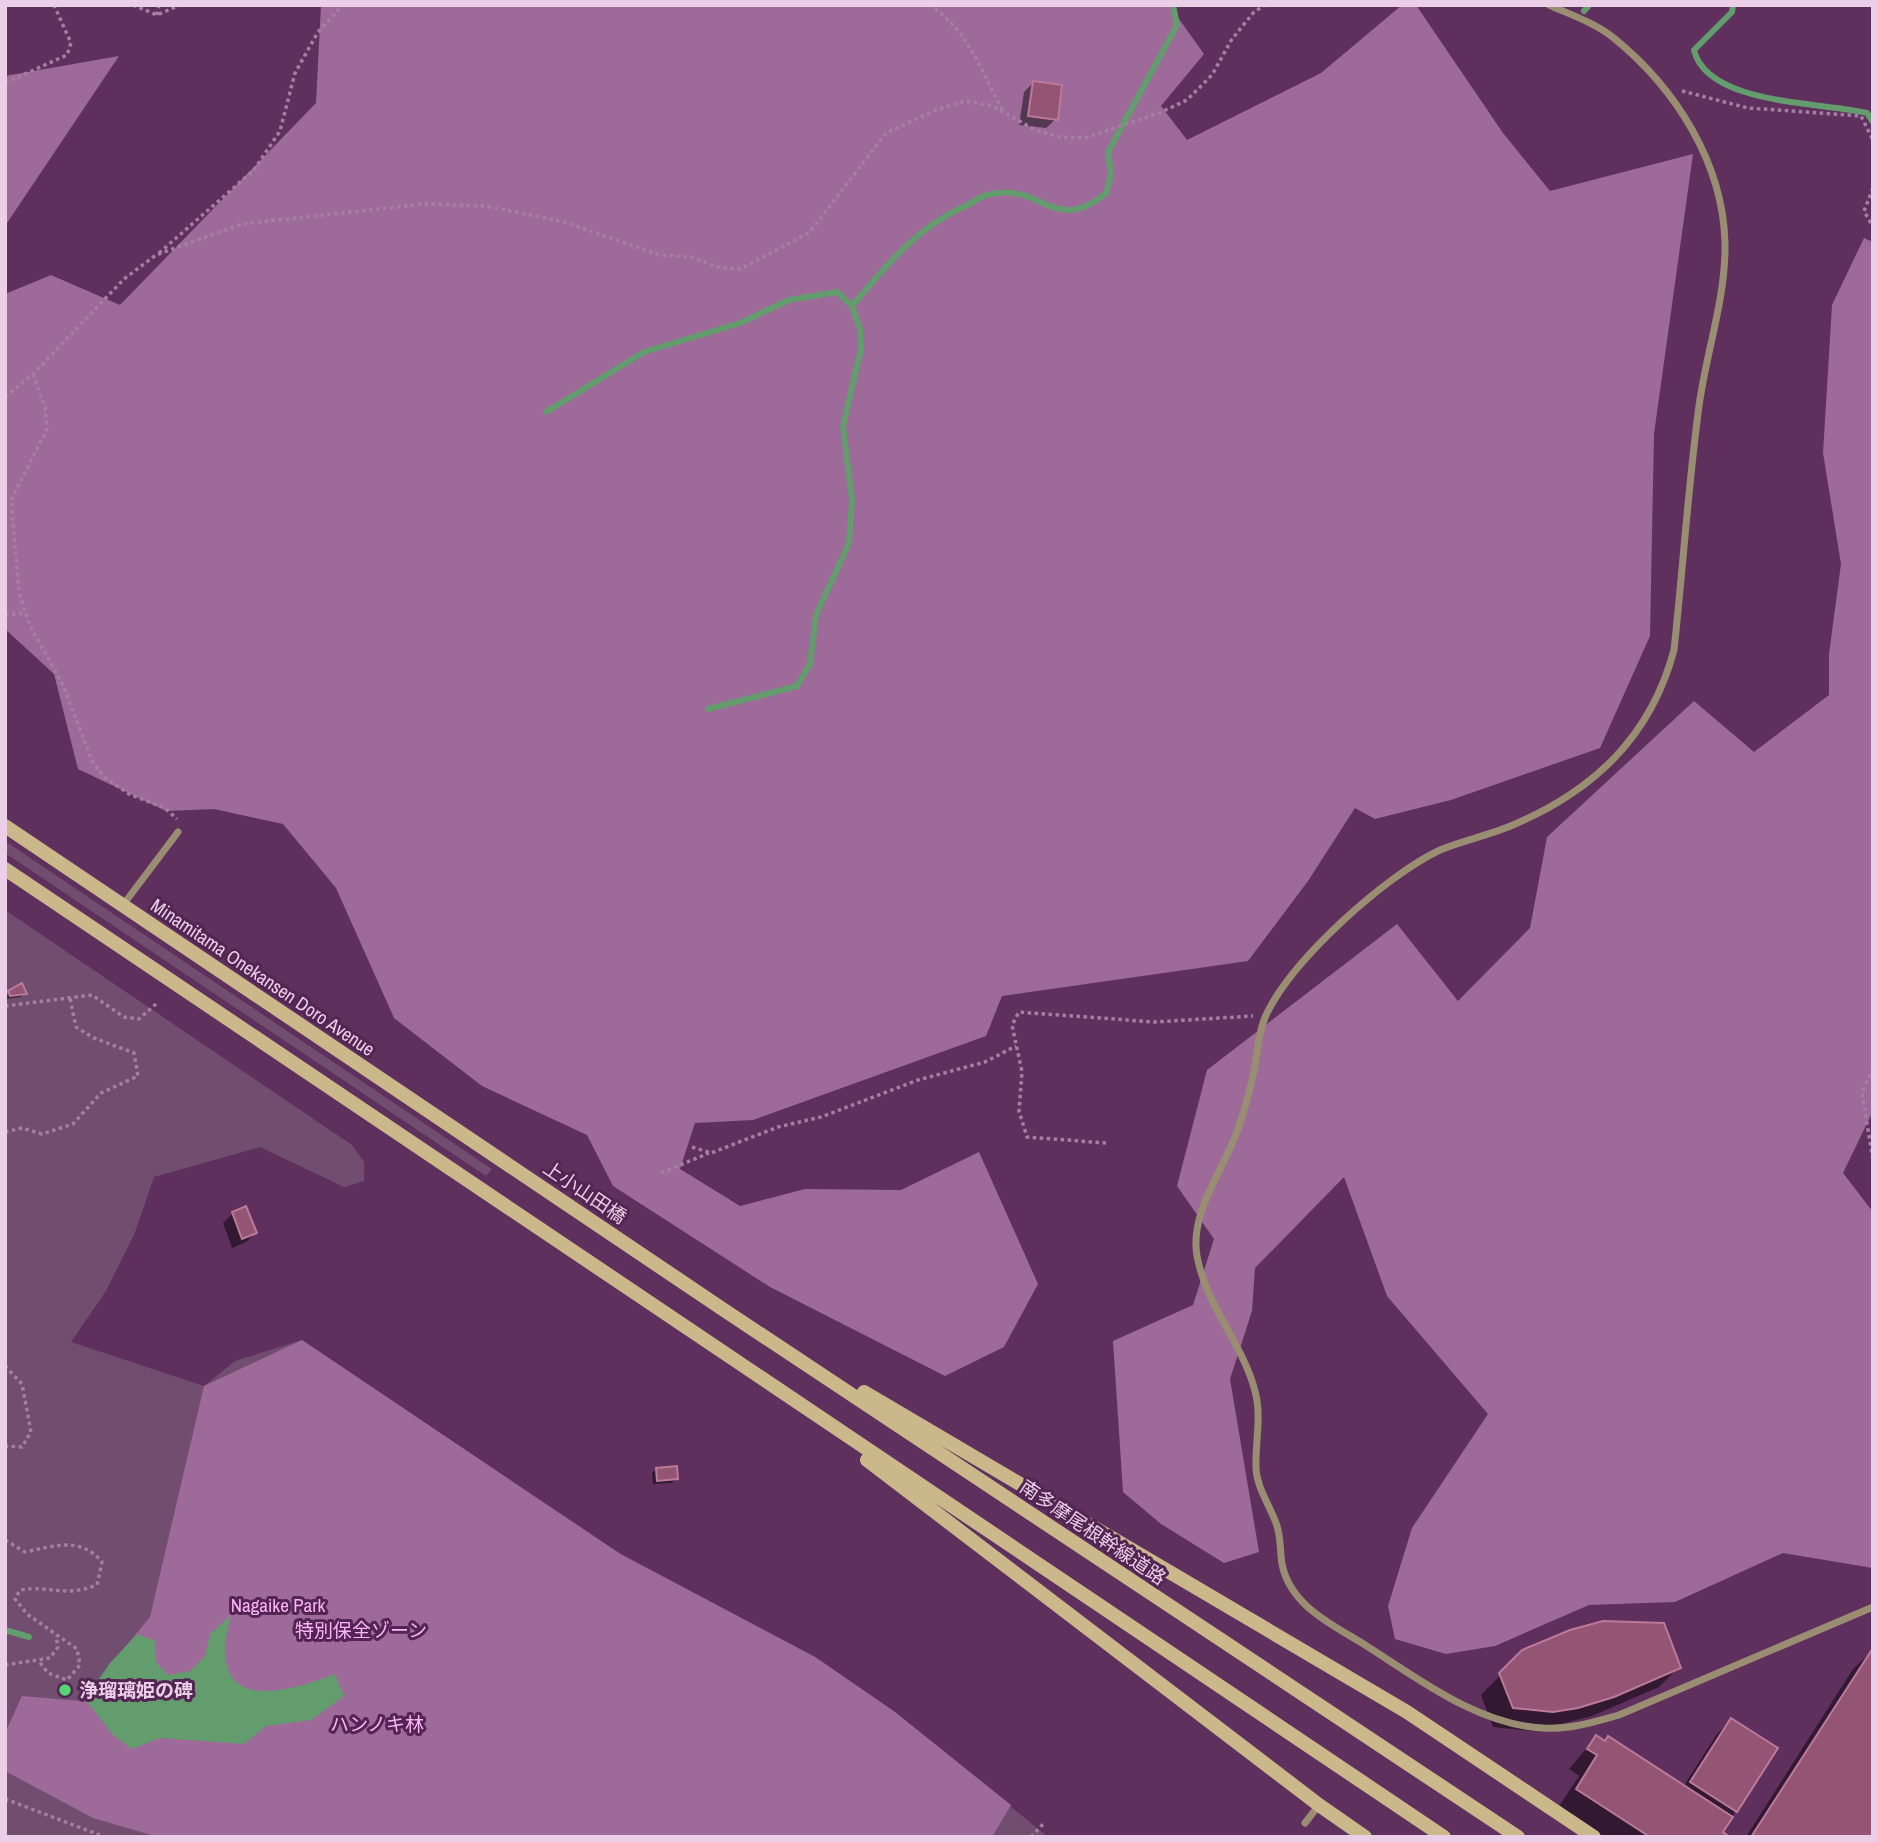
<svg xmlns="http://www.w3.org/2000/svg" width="1878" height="1842" font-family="'Archivo Narrow','Noto Sans JP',sans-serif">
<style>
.green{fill:#714d6f}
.forest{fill:#9d6a9a}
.water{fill:#639c6d}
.shadow{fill:#0007}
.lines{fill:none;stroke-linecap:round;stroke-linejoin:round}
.stream{stroke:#639c6d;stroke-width:6}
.building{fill:#945575;stroke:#bc799a;stroke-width:2}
.path{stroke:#a57fa2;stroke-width:3.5;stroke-dasharray:3.5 3.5;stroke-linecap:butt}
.street{stroke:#9a8e72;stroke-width:7}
.secondary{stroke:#cab78a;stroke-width:14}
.poi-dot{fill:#53d673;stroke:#532552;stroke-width:2.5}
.labels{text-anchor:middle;stroke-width:6;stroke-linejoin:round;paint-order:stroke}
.street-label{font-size:19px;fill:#ebcee8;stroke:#532552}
.park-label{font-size:19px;fill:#fdb3f9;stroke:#532552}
.poi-label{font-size:19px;font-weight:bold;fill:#ebcee8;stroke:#532552;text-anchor:start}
</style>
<rect width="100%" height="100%" fill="#5f305d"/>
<!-- green -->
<path class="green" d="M5,841L492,1169L486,1176L5,853Z
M5,910L352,1145L364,1162V1181L344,1187L260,1147L154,1177L134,1235L106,1291L71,1342L204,1386L235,1361L302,1340L610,1548L817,1658L895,1712L1048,1837H5Z"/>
<!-- forest -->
<path class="forest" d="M321,5H1169L1204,54L1161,106L1187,140L1321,73L1402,5H1416L1503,133L1550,191L1693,154L1654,434L1650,636L1600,748L1451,800L1375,819L1355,808L1308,881L1248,961L1002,996L986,1036L753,1120L695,1123L680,1169L740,1206L805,1189L901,1190L979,1152L1038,1284L1004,1347L945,1376L770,1287L613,1186L587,1135L482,1086L394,1018L336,888L283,824L214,809L166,811L78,769L54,674L5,629V294L51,275L120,305L316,103Z
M119,56L5,226V76Z
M1864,238L1873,242V1111L1843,1173L1873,1212V1568L1783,1553L1675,1602L1589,1605L1495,1646L1446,1654L1395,1639L1388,1606L1412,1528L1488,1414L1387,1296L1344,1177L1255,1268L1252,1311L1230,1379L1259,1552L1224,1563L1161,1524L1123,1492L1113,1341L1193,1305L1214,1239L1177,1186L1207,1070L1397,924L1458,1001L1530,928L1547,837L1694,701L1754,752L1829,695V654L1841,564L1823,453L1832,305Z
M302,1340L622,1555L815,1657L895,1712L1011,1805L992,1837H158L93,1818L5,1771V1733L22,1696L81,1701L150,1617L204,1386Z"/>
<!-- water -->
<path class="water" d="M231,1615C205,1710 273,1698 335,1674L344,1696L311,1720L266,1726L244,1744L160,1738L132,1749L113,1735L85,1699L110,1663L137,1634L155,1641L156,1662L168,1675L190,1671L205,1656L210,1634Z"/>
<!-- shadow -->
<path class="shadow" d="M1033,83L1056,119L1046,128L1019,125L1024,92Z
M9,992L25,993L21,997L6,999Z
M245,1208L255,1233L246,1242L232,1248L223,1223L232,1214Z
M657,1469L676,1479L672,1483L653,1484L652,1473Z
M1873,1650V1837H1746L1853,1669Z
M1523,1652L1679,1667L1659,1687L1592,1716L1532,1731L1493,1727L1481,1695Z
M1731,1720L1776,1749L1721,1833L1727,1837H1601L1557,1809L1579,1776L1569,1769L1596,1737L1683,1787L1717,1734Z"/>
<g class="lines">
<!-- stream -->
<path class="stream" d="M1733,5L1732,12L1694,50C1707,105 1821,102 1867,113L1873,122
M1584,11L1589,5
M852,306C885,267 916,228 963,207C971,204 979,197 987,195C1042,180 1053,237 1106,193L1111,175L1108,152L1177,25L1173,5
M546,412L644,352L740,323L789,300L837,292L852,306L860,329L861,349L843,426L852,500L849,543L816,615L810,664L797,686L708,709
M5,1630L29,1637"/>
</g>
<!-- building -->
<path class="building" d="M1033,81L1062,85L1058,120L1028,116Z
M22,983L27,994L10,996L8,991Z
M246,1206L257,1233L242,1239L232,1212Z
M677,1466L678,1479L657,1481L656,1468Z
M1603,1621L1664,1623L1681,1668L1614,1697L1578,1708L1553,1712L1513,1708L1499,1673L1522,1650L1570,1630Z
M1873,1648V1837H1751Z
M1731,1718L1778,1748L1737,1812L1690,1782Z
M1596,1735L1605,1741L1608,1736L1733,1817L1723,1832L1730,1837H1650L1576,1789L1597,1755L1587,1749Z"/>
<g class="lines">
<!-- path -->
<path class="path" d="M133,5L157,15L180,5
M929,5C968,29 982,73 1003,111
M157,15L159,5
M5,83L67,55L71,43L54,5
M1682,91L1748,108L1861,116L1873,140
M1873,188L1864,211L1873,227
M159,253L254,170L280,131L295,73L318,32L343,5
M33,374L45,407L47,429L11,500L19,592L29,624L63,685L92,761L104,777L129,794L165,808L177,819
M5,397L33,374L124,279L156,255L242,224L424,204L486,206L564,222L660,255L692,257L720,268L741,269L810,232L886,133L936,110L965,101L993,106L1035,130L1060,137L1085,138L1159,113L1187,100L1212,75L1232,39L1254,12L1265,5
M5,615L26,613
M5,1006L92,995L124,1017L139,1019L156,1004
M1873,1068L1862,1093L1873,1160
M5,1132L22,1128L42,1134L73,1124L101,1093L138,1076L134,1053L94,1038L76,1027L70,998
M1106,1143L1027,1137L1019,1111L1022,1072L1012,1025L1019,1012L1154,1022L1253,1016
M692,1147L711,1153L778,1127L821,1117L918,1080L985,1062L1016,1046
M661,1173L709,1153
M5,1366L22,1384L31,1432L22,1447L5,1446
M5,1540L25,1552C55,1546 80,1536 102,1562L97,1585C63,1598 53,1585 20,1590L15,1599L27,1614L77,1649L80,1665L67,1680L48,1673L38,1660
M5,1665L50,1658L58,1647L56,1636
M5,1799L105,1837
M1031,1837L1045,1822"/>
<!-- street -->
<path class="street" d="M1549,5C1571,15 1596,23 1615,39C1676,89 1723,163 1725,243C1726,298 1706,353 1699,406C1688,487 1683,568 1674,650C1651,736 1595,790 1513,825C1490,835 1464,840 1440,850C1385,876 1294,958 1267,1013C1259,1029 1258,1048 1255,1066C1251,1086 1246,1106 1239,1126C1226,1167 1189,1211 1197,1256C1206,1306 1243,1344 1255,1391C1262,1417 1255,1442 1256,1468C1257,1489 1271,1507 1277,1526C1281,1539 1280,1552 1282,1564C1290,1605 1331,1624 1362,1643C1416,1677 1477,1725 1543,1728C1569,1730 1594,1722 1619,1715L1873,1607
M123,905L178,832
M1305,1823L1319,1805"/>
<!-- secondary -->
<path class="secondary" d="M5,826L721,1308L1518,1837
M5,869L1444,1837
M864,1392L1407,1712L1594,1837
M867,1460L1319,1805L1365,1837"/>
</g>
<!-- markers -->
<circle class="poi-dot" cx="65" cy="1690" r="7"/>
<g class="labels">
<!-- street labels -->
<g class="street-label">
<text transform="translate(263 977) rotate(34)" y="7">Minamitama Onekansen Doro Avenue</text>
<text transform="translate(585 1192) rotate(34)" y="7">上小山田橋</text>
<text transform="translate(1093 1532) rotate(34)" y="7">南多摩尾根幹線道路</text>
</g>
<!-- park labels -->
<g class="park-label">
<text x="278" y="1612">Nagaike Park</text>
<text x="361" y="1637">特別保全ゾーン</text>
<text x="377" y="1731">ハンノキ林</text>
</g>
<!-- poi labels -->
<g class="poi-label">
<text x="79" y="1697">浄瑠璃姫の碑</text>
</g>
</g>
<!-- border -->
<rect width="1878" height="1842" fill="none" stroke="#ebcee8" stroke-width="14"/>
</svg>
